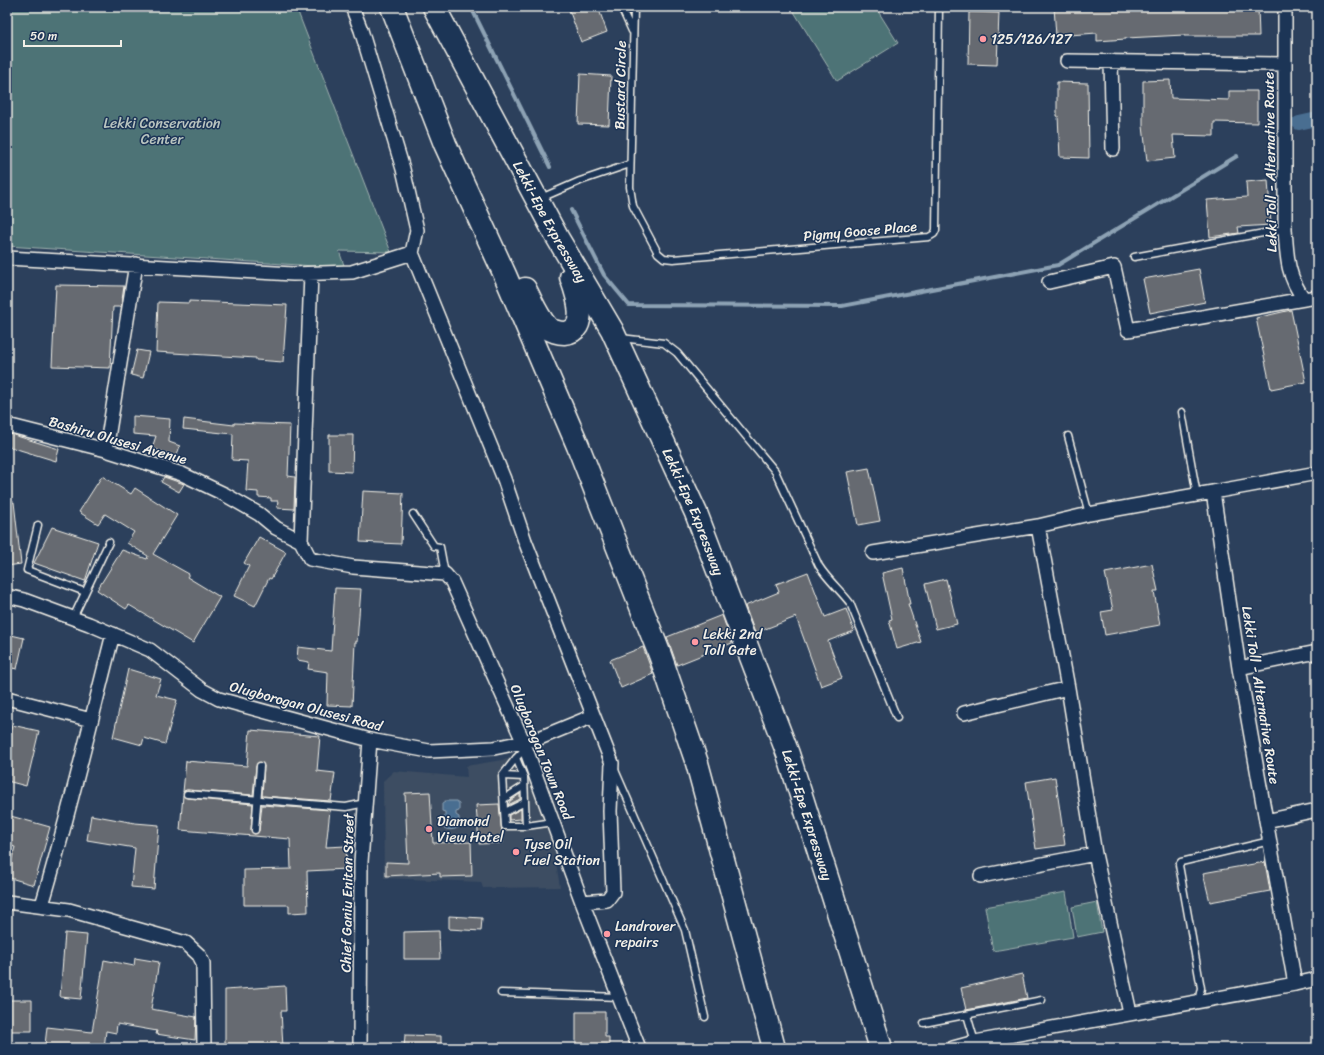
<svg xmlns="http://www.w3.org/2000/svg" width="1324" height="1055" font-family="Sriracha,sans-serif">
<style>
.built{fill:#3d4d62}
.green{fill:#4d7376;stroke:#a0b2af}
.water{fill:#496e91;stroke:#8da2b4}
.lines{fill:none;stroke-linecap:round;stroke-linejoin:round}
.stream{stroke:#8da2b4;stroke-width:4}
.canal{stroke:#496e91;stroke-width:14}
.building{fill:#666b71;stroke:#f4f1e8}
.lane-casing{stroke:#f4f1e8;stroke-width:9}
.street-casing{stroke:#f4f1e8;stroke-width:16}
.highway-casing{stroke:#f4f1e8;stroke-width:25}
.lane{stroke:#1d3557;stroke-width:6}
.street{stroke:#1d3557;stroke-width:13}
.highway{stroke:#1d3557;stroke-width:22}
.poi-dot{fill:#ff9aa2;stroke:#1d3557;stroke-width:1.5}
.labels{text-anchor:middle;stroke-width:3;stroke-linejoin:round;paint-order:stroke}
.poi-label{font-size:14px;fill:#f4f1e8;stroke:#1d3557;text-anchor:start}
.street-label{font-size:14px;fill:#f4f1e8;stroke:#1d3557}
.park-label{font-size:14px;fill:#bac5c0;stroke:#1d3557}
</style>
<rect width="100%" height="100%" fill="#2c405c"/>
<filter id="ink" filterUnits="userSpaceOnUse"><feTurbulence type="fractalNoise" baseFrequency=".025" numOctaves="2"/><feDisplacementMap in="SourceGraphic" scale="8" xChannelSelector="R" yChannelSelector="G"/><feConvolveMatrix kernelMatrix="1 2 1 2 8 2 1 2 1" color-interpolation-filters="sRGB"/></filter>
<g filter="url(#ink)">
<!-- built -->
<path class="built" d="M526,756L549,821L560,887L483,888L481,882L384,878L383,781L394,771L467,777L466,766Z"/>
<!-- green -->
<path class="green" d="M7,7H296L391,252L339,251L345,268L7,246Z
M791,7H922L876,8L898,43L837,81Z
M1066,892L1073,937L993,951L985,907Z
M1097,902L1102,932L1077,937L1072,907Z"/>
<!-- water -->
<path class="water" d="M445,801H456L459,803V811L456,812V815L459,817V827C455,830 447,831 443,827L442,817L445,816V812L442,811V803Z"/>
<g class="lines">
<!-- stream -->
<path class="stream" d="M471,7L550,167
M571,210L604,275L629,305L842,306L1058,265L1237,156"/>
<!-- canal -->
<path class="canal" d="M1299,123L1317,119"/>
</g>
<!-- building -->
<path class="building" d="M568,7H598L607,32L581,42Z
M1054,7H1082V8L1258,7L1259,36H1184V35L1126,38V39L1097,41V33L1056,36Z
M969,12L999,13L997,65L968,64Z
M580,74L611,76L609,125L578,124Z
M1170,80L1171,98L1229,100V91H1257V123L1214,122V136L1173,135L1175,158L1147,161L1143,126V81Z
M1057,82L1088,83L1089,158L1060,157L1058,116H1057Z
M1268,180L1271,225L1238,227L1239,233L1210,237L1207,200L1247,197L1246,182Z
M1199,269L1205,302L1150,313L1143,279Z
M56,285L124,286L121,307H113L110,368L52,366Z
M189,301L287,305L283,362L256,360V358L156,352L158,302L189,303Z
M1291,310L1306,382L1271,389L1256,318Z
M137,350L149,352L143,378L131,375Z
M133,416L170,419L169,442L180,446L176,457L152,448L156,436L133,434Z
M184,419L234,425V423L290,425L288,476L295,477L294,509L277,508L278,501H271V498L258,497V492L246,491L248,461L232,460L233,434L183,429Z
M7,433L59,449L56,461L7,446Z
M329,435H353L352,472L329,471Z
M869,468L880,521L858,525L847,472Z
M102,476L131,494L135,488L177,515L153,554L189,574L187,577L220,597L193,643L129,605L126,609L97,590L122,550L147,559L148,556L127,543L134,532L105,514L98,524L79,512Z
M164,477L184,484L179,492L161,482Z
M363,491L403,493L401,544L360,542Z
M14,502L21,564L7,566V503Z
M52,527L98,542L85,581L34,563Z
M259,537L286,552L271,579L269,578L255,606L234,596L249,566L244,563Z
M1152,564L1158,591H1154L1160,625L1105,635L1101,612L1113,610L1105,573Z
M903,568L910,604H908L921,642L897,649L889,620L892,619L882,573Z
M808,572L825,617L846,609L854,631L828,641L842,678L821,686L796,617L755,633L745,606L779,592L776,584Z
M946,579L957,624L936,629L925,584Z
M335,588L361,589L357,642H355L352,706L327,705L328,672L308,669L309,662L297,660L298,647L331,651Z
M722,615L732,643L677,665L667,637Z
M7,634L24,638L17,669L7,667Z
M643,647L653,674L621,688L610,660Z
M128,669L161,679L156,695L177,700L165,744L144,738L142,745L113,737Z
M12,725L39,731L26,786L7,781V746Z
M250,730L320,736L317,771L335,773L331,801L262,796L264,766L260,762L256,766L253,795L187,790L183,792L186,761L247,766Z
M1055,777L1065,845L1036,849L1026,782Z
M430,792L433,843L471,842L472,876L440,877V873L386,876V862L408,863L405,793Z
M520,794V799L508,805L510,801Z
M183,795L187,798L253,804L251,830L254,834L259,831L262,805L330,810L326,847L346,846L347,869L307,871L308,912L289,913V905H244V870L291,869L290,839L180,830Z
M499,804L503,843L479,844L476,805Z
M521,809V819L509,820V815Z
M7,815L50,827L34,885L7,877L15,847L7,845Z
M91,815L135,823L159,825L154,889L131,887L135,848L87,840Z
M1265,862L1270,891L1210,902L1203,873Z
M449,916L482,918L481,931L449,929Z
M439,931L440,959H404V932Z
M65,933L87,935L81,999L60,997Z
M135,958L159,962L151,1009L196,1017L195,1040L156,1034L157,1031L117,1024L116,1033L106,1031L104,1048H66L45,1045L47,1027L92,1032L104,960L134,966Z
M1022,974L1027,998L966,1010L961,988Z
M285,986L286,1011H281L283,1048H225V990Z
M7,1000H32V1031H7Z
M576,1012H605V1037H609V1048H576Z
M405,1035L441,1036V1048H404Z"/>
<g class="lines">
<defs>
<path id="lane" d="M621,7L632,31
M634,7L630,187L633,206L658,253L664,258L673,259L929,237L934,234L936,230L939,7
M541,198L580,181L630,164
M1134,257L1285,229
M621,338L664,343L677,353L775,471L819,566C828,580 840,590 850,603L897,718
M1182,412L1197,495
M1068,436L1089,514
M413,514L434,546L440,547L445,574
M38,525L27,570L85,592
M73,618L109,542
M516,758L524,777
M615,770L685,930L705,1017
M502,776L524,777L526,826H505L502,776L516,758L526,748
M187,794L346,807L365,803
M504,799L524,786
M505,812L525,802
M526,826L554,822
M255,830L260,766
M501,993L620,997
M1198,1002L1201,988L1179,865L1181,862L1270,841
M967,1015L975,1042
M924,1023L1042,1000"/>
<path id="street" d="M352,7L361,30L403,169L417,230L412,253L504,479L525,541L612,763L610,811L613,892L607,900L582,902
M1285,7V229C1287,257 1287,276 1304,299L1317,297
M1067,61L1284,64
M1111,61L1113,149
M7,258L293,274L352,272L412,253
M1049,282L1114,267L1128,330L1304,299
M7,425L106,450L182,474L224,494L259,514L276,528L301,541L310,559L353,567L445,574L452,582L523,741L582,902L639,1048
M106,450L136,264
M1317,473L1213,492L1239,668L1295,984L1317,979
M301,541L311,274
M873,553L1038,526
M7,596L24,600L89,624L150,650L202,690L219,699L370,740L429,751L494,748L537,739L593,716
M1239,668L1317,652
M7,698L91,720
M964,713L1068,688
M1266,821L1317,810
M981,876L1095,854
M7,902L69,910L186,943L199,955L203,963L204,1048
M42,905C69,815 90,724 113,634
M1130,1013L1095,854L1068,688L1038,526L1089,514L1213,492
M360,1048L361,862L370,740
M953,1048L975,1042L1295,984"/>
<g id="highway">
<path d="M392,7L445,144L505,275L578,446L660,655L697,763L774,1048"/>
<path id="s1" d="M434,7L557,237L612,330L696,513L788,754L881,1048"/>
<path d="M525,289C532,302 537,316 547,327C551,331 559,333 564,333C591,331 576,291 571,277"/>
</g>
</defs>
<!-- lane casing -->
<use href="#lane" class="lane-casing"/>
<!-- street casing -->
<use href="#street" class="street-casing"/>
<!-- highway casing -->
<use href="#highway" class="highway-casing"/>
<!-- lane -->
<use href="#lane" class="lane"/>
<!-- street -->
<use href="#street" class="street"/>
<!-- highway -->
<use href="#highway" class="highway"/>
</g>
</g>
<!-- markers -->
<g class="poi-dot">
<circle cx="983" cy="39" r="4"/>
<circle cx="695" cy="642" r="4"/>
<circle cx="429" cy="829" r="4"/>
<circle cx="516" cy="852" r="4"/>
<circle cx="607" cy="934" r="4"/>
</g>
<g class="labels">
<!-- poi labels -->
<g class="poi-label">
<text x="991" y="44">125/126/127</text>
<text x="703" y="639">Lekki 2nd<tspan x="703" dy="16">Toll Gate</tspan></text>
<text x="437" y="826">Diamond<tspan x="437" dy="16">View Hotel</tspan></text>
<text x="524" y="849">Tyse Oil<tspan x="524" dy="16">Fuel Station</tspan></text>
<text x="615" y="931">Landrover<tspan x="615" dy="16">repairs</tspan></text>
</g>
<!-- street labels -->
<g class="street-label">
<text transform="translate(620 85) rotate(-89)" y="5">Bustard Circle</text>
<text transform="translate(1270 162) rotate(-91)" y="5">Lekki Toll - Alternative Route</text>
<text dy="5" stroke="none"><textPath href="#s1" startOffset="244">Lekki-Epe Expressway</textPath></text>
<text transform="translate(860 231) rotate(-5)" y="5">Pigmy Goose Place</text>
<text transform="translate(118 440) rotate(16)" y="5">Bashiru Olusesi Avenue</text>
<text dy="5" stroke="none"><textPath href="#s1" startOffset="568">Lekki-Epe Expressway</textPath></text>
<text transform="translate(1261 695) rotate(81)" y="5">Lekki Toll - Alternative Route</text>
<text transform="translate(306 706) rotate(15)" y="5">Olugborogan Olusesi Road</text>
<text transform="translate(542 752) rotate(68)" y="5">Olugborogan Town Road</text>
<text dy="5" stroke="none"><textPath href="#s1" startOffset="892">Lekki-Epe Expressway</textPath></text>
<text transform="translate(347 893) rotate(-89)" y="5">Chief Ganiu Enitan Street</text>
</g>
<!-- park labels -->
<g class="park-label">
<text x="162" y="128">Lekki Conservation<tspan x="162" dy="16">Center</tspan></text>
</g>
</g>
<!-- margin -->
<rect width="1324" height="1055" fill="none" stroke="#1d3557" stroke-width="24"/>
<rect x="12" y="12" width="1300" height="1031" fill="none" stroke="#f4f1e8" stroke-width="1.5" filter="url(#ink)"/>
<!-- scale -->
<path d="M24 40v6h97v-6" fill="none" stroke="#f4f1e8" stroke-width="2"/>
<text x="30" y="40" font-size="12" fill="#f4f1e8" stroke="#1d3557" stroke-width="3" paint-order="stroke">50 m</text>
</svg>
